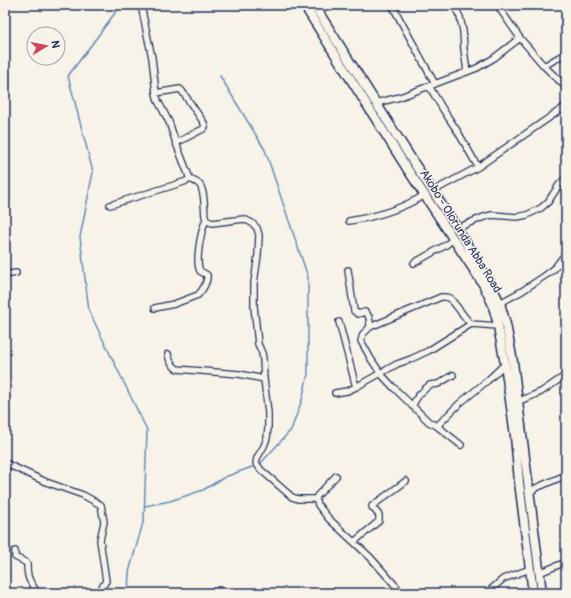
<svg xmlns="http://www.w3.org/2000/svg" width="571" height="598" font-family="Pangolin,sans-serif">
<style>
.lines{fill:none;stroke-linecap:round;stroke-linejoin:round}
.stream{stroke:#658bb7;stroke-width:1.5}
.minor-casing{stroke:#1b2f5e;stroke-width:8}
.secondary-casing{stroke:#1b2f5e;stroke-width:11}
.minor{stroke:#f7f3e8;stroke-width:5.5}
.secondary{stroke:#f7f3e8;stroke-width:8}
.labels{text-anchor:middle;stroke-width:3;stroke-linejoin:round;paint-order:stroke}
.street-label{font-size:12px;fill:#1b2f5e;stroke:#f7f3e8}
</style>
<rect width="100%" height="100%" fill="#f7f3e8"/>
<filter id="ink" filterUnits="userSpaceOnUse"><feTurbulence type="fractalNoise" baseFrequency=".025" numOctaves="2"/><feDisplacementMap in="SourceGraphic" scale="8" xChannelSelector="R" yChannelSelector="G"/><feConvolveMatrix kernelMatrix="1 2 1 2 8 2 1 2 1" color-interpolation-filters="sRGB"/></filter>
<g filter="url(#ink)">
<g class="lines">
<!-- stream -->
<path class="stream" d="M117,5L115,13L68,76L93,172L80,237L89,311L147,430L144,519L129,572L128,593
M145,506L170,501L203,490L225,477L260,464L291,430L302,400L308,374V277L265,150L220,76"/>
<defs>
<path id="minor" d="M142,5V10L152,58L156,93L158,101L169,122L176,143L190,179C193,181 196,181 199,184C205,190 204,208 205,216L206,220L212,223L244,219L252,223L257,228L259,235L258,255L254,283V306L258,344L262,353L263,359L264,379L268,413V428L267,438L264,446L257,458L256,463L261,470L292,497L298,499H316
M392,5L435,84
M454,5L460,17L463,31L464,49L467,72
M497,5L520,38L544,66L566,87
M564,5L566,8
M544,66L566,53
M429,86L444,111L458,132L478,167
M156,93L180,89L182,91L204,123L205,127L203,129L176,143
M376,103L400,97L477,68L494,58L520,38
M433,191L478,167L566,106
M110,205L184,182L190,179
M349,221C376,217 401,209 425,195
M457,228L484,217L492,215L517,217L527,215L541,208L548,202L559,185L566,178
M414,263L446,245L453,239
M348,270L354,311L358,314L365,312C370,315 370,322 370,327L363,334L361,341L371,359L381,374L393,387L429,422L437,426L461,445
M5,275L16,273
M500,303L522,291L546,275L554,269L566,253
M155,308L174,304L198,295C203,290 208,281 207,275L200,271C195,261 201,230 206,220
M339,322L356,387
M370,327L441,297H445L450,298L468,321L471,324
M168,354C169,360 172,365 177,369L239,374L264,379
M335,393L347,391L356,387L397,364L411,359L428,351L471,324L498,326
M517,402L541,392L566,375
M412,406L418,396L426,388L430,385L438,384L453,375
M437,426L460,403L487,381L505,364
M5,463L46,482L83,495L101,505L104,522L100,540L106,581L98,593
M336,476L317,496L316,499L318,505L329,519L370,557L402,593
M529,493L536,488L566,475
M354,542L379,521V515L372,507V506L406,481
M15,551V557L25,562L27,564C27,570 27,576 30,581C32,585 35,588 37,593
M539,573L566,562
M219,590V593
M487,593L503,579L530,569"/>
<path id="secondary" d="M304,5L406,167L483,284L492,303L497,321L505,364L515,436L519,482L533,593
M314,5L414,163L457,228L489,281L500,303L506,324L513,362L542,593"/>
</defs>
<!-- minor casing -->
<use href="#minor" class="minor-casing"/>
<!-- secondary casing -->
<use href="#secondary" class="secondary-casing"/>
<!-- minor -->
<use href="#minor" class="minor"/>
<!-- secondary -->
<use href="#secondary" class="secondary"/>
</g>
</g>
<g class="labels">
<!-- street labels -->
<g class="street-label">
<text transform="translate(461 231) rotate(58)" y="4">Akobo - Olorunda Abba Road</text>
</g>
</g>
<!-- margin -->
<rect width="571" height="598" fill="none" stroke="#f7f3e8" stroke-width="20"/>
<rect x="10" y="10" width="551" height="578" fill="none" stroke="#1b2f5e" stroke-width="1.5" filter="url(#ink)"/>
<!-- north arrow -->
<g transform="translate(46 46) rotate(80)"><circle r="19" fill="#f7f3e8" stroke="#9fa5b1"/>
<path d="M0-3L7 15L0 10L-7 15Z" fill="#d1495b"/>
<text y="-6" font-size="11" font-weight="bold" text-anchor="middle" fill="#1b2f5e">N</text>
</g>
</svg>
